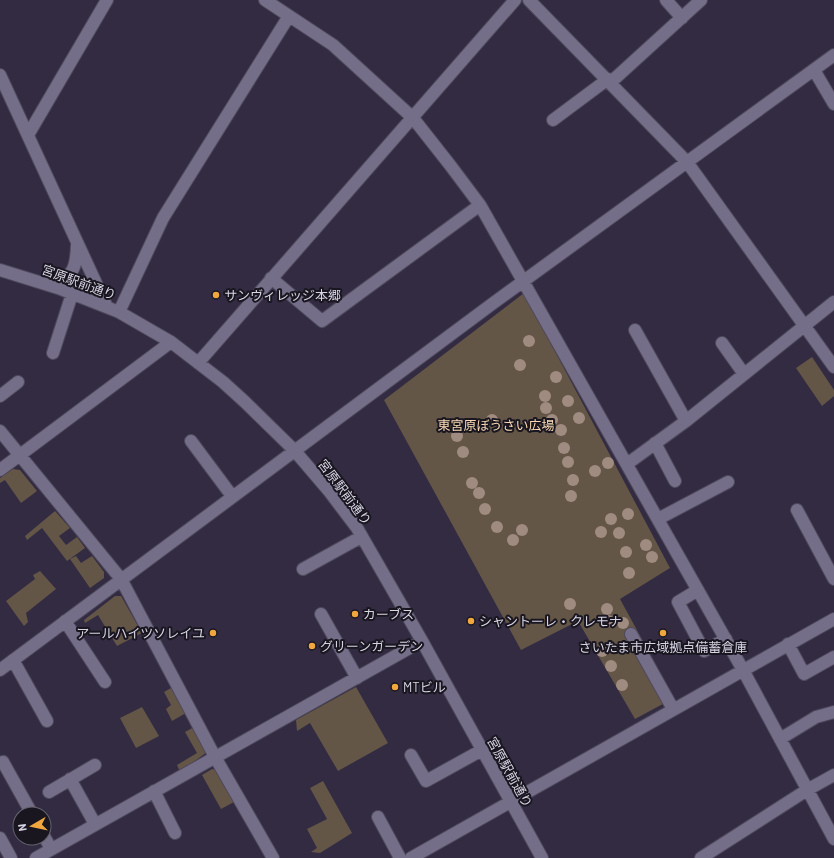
<svg xmlns="http://www.w3.org/2000/svg" width="834" height="858" font-family="Barlow,'Noto Sans JP',sans-serif">
<style>
.green{fill:#635647}
.lines{fill:none;stroke-linecap:round;stroke-linejoin:round}
.minor-casing{stroke:#4f495c;stroke-width:14}
.minor{stroke:#756e89;stroke-width:12}
.tree{fill:#a08b81}
.poi-dot{fill:#efa73e;stroke:#191620;stroke-width:1.5}
.labels{text-anchor:middle;stroke-width:4;stroke-linejoin:round;paint-order:stroke}
.street-label{font-size:13px;fill:#d7d4e3;stroke:#191620}
.poi-label{font-size:13px;fill:#d7d4e3;stroke:#191620;text-anchor:start}
.park-label{font-size:13px;fill:#fadab4;stroke:#191620}
</style>
<rect width="100%" height="100%" fill="#322b42"/>
<!-- green -->
<path class="green" d="M524,293L670,568L620,599L674,698L635,719L578,621L521,650L384,400Z
M812,357L834,390V396L822,406L796,368Z
M13,469L20,470L37,491L21,503L5,480L0,483V478Z
M55,511L70,528L59,536L66,545L77,537L85,548L67,561L42,528L27,540L25,536Z
M76,556L81,563L92,556L104,572V578L90,588L70,559Z
M40,571L56,589L26,613L28,622L24,626L6,601L35,579L33,575Z
M115,596H121L142,633L117,646L98,615L85,623L84,620Z
M356,687L388,743L338,771L310,723L297,731L296,720Z
M171,688L186,713L172,721L166,709L171,705L164,692Z
M142,707L159,736L136,748L120,718Z
M194,727L207,752L180,772L177,765L197,753L185,732Z
M212,769L217,770L234,802L221,809L202,775Z
M323,781L352,833L320,853L311,852L317,848L307,829L327,819L310,788Z"/>
<g class="lines">
<defs>
<path id="minor" d="M265,0L333,45L413,118L450,165L480,205L743,670L834,839
M529,0L687,162L834,367
M666,0L682,18
M814,70L834,104
M0,75L107,307
M611,82L701,0
M553,120L608,79
M28,135L107,0
M0,270L58,288L119,312L171,342L223,382L245,402L294,450L329,491L357,528L422,641L542,858
M271,278L322,321L480,205
M46,284C72,277 76,273 77,245
M119,312L163,218L289,16
M635,330L686,421
M722,343L744,374
M53,353L72,294
M198,363L515,0
M0,396L18,382
M0,431L121,579L215,757L273,858
M191,441L232,496
M655,443L675,481
M627,464L686,421L834,302
M0,470L171,342
M797,510L834,579
M658,519L728,482
M303,569L361,537
M698,590L678,602L704,651L726,639
M321,614L357,678
M65,621L105,682
M631,634L673,709
M788,644L804,674L834,657
M13,660L47,721
M0,670L492,304L834,55
M780,739L816,717L834,712
M411,755L426,781L482,750
M0,763L3,762L32,814
M70,779L95,824
M154,791L175,833
M49,792L95,765
M378,817L400,858
M44,836L51,849
M0,838L11,858
M36,858L422,641
M411,858L834,619
M701,858L807,790L834,775"/>
</defs>
<!-- minor casing -->
<use href="#minor" class="minor-casing"/>
<!-- minor -->
<use href="#minor" class="minor"/>
</g>
<!-- trees -->
<g class="tree">
<circle cx="529" cy="341" r="6"/>
<circle cx="520" cy="365" r="6"/>
<circle cx="556" cy="377" r="6"/>
<circle cx="545" cy="396" r="6"/>
<circle cx="568" cy="401" r="6"/>
<circle cx="546" cy="408" r="6"/>
<circle cx="579" cy="418" r="6"/>
<circle cx="492" cy="420" r="6"/>
<circle cx="552" cy="420" r="6"/>
<circle cx="561" cy="430" r="6"/>
<circle cx="457" cy="436" r="6"/>
<circle cx="564" cy="448" r="6"/>
<circle cx="463" cy="452" r="6"/>
<circle cx="568" cy="462" r="6"/>
<circle cx="608" cy="463" r="6"/>
<circle cx="595" cy="471" r="6"/>
<circle cx="573" cy="480" r="6"/>
<circle cx="472" cy="483" r="6"/>
<circle cx="479" cy="493" r="6"/>
<circle cx="571" cy="496" r="6"/>
<circle cx="485" cy="509" r="6"/>
<circle cx="628" cy="514" r="6"/>
<circle cx="611" cy="519" r="6"/>
<circle cx="497" cy="527" r="6"/>
<circle cx="522" cy="530" r="6"/>
<circle cx="601" cy="532" r="6"/>
<circle cx="619" cy="533" r="6"/>
<circle cx="513" cy="540" r="6"/>
<circle cx="646" cy="545" r="6"/>
<circle cx="626" cy="552" r="6"/>
<circle cx="652" cy="557" r="6"/>
<circle cx="629" cy="573" r="6"/>
<circle cx="570" cy="604" r="6"/>
<circle cx="607" cy="609" r="6"/>
<circle cx="608" cy="621" r="6"/>
<circle cx="623" cy="623" r="6"/>
<circle cx="602" cy="651" r="6"/>
<circle cx="611" cy="666" r="6"/>
<circle cx="622" cy="685" r="6"/>
</g>
<!-- markers -->
<g class="poi-dot">
<circle cx="216" cy="295" r="4"/>
<circle cx="355" cy="614" r="4"/>
<circle cx="471" cy="621" r="4"/>
<circle cx="213" cy="633" r="4"/>
<circle cx="663" cy="633" r="4"/>
<circle cx="312" cy="646" r="4"/>
<circle cx="395" cy="687" r="4"/>
</g>
<g class="labels">
<!-- street labels -->
<g class="street-label">
<text transform="translate(79 282) rotate(20)" y="5">宮原駅前通り</text>
<text transform="translate(345 492) rotate(53)" y="5">宮原駅前通り</text>
<text transform="translate(510 772) rotate(61)" y="5">宮原駅前通り</text>
</g>
<!-- poi labels -->
<g class="poi-label">
<text x="224" y="300">サンヴィレッジ本郷</text>
<text x="363" y="619">カーブス</text>
<text x="479" y="626">シャントーレ・クレモナ</text>
<text x="205" y="638" text-anchor="end">アールハイツソレイユ</text>
<text x="320" y="651">グリーンガーデン</text>
<text x="663" y="652" text-anchor="middle">さいたま市広域拠点備蓄倉庫</text>
<text x="403" y="692">MTビル</text>
</g>
<!-- park labels -->
<g class="park-label">
<text x="496" y="430">東宮原ぼうさい広場</text>
</g>
</g>
<!-- north arrow -->
<g transform="translate(32 826) rotate(261)"><circle r="19" fill="#191620" stroke="#65626e"/>
<path d="M0-3L7 15L0 10L-7 15Z" fill="#efa73e"/>
<text y="-6" font-size="11" font-weight="bold" text-anchor="middle" fill="#d7d4e3">N</text>
</g>
</svg>
